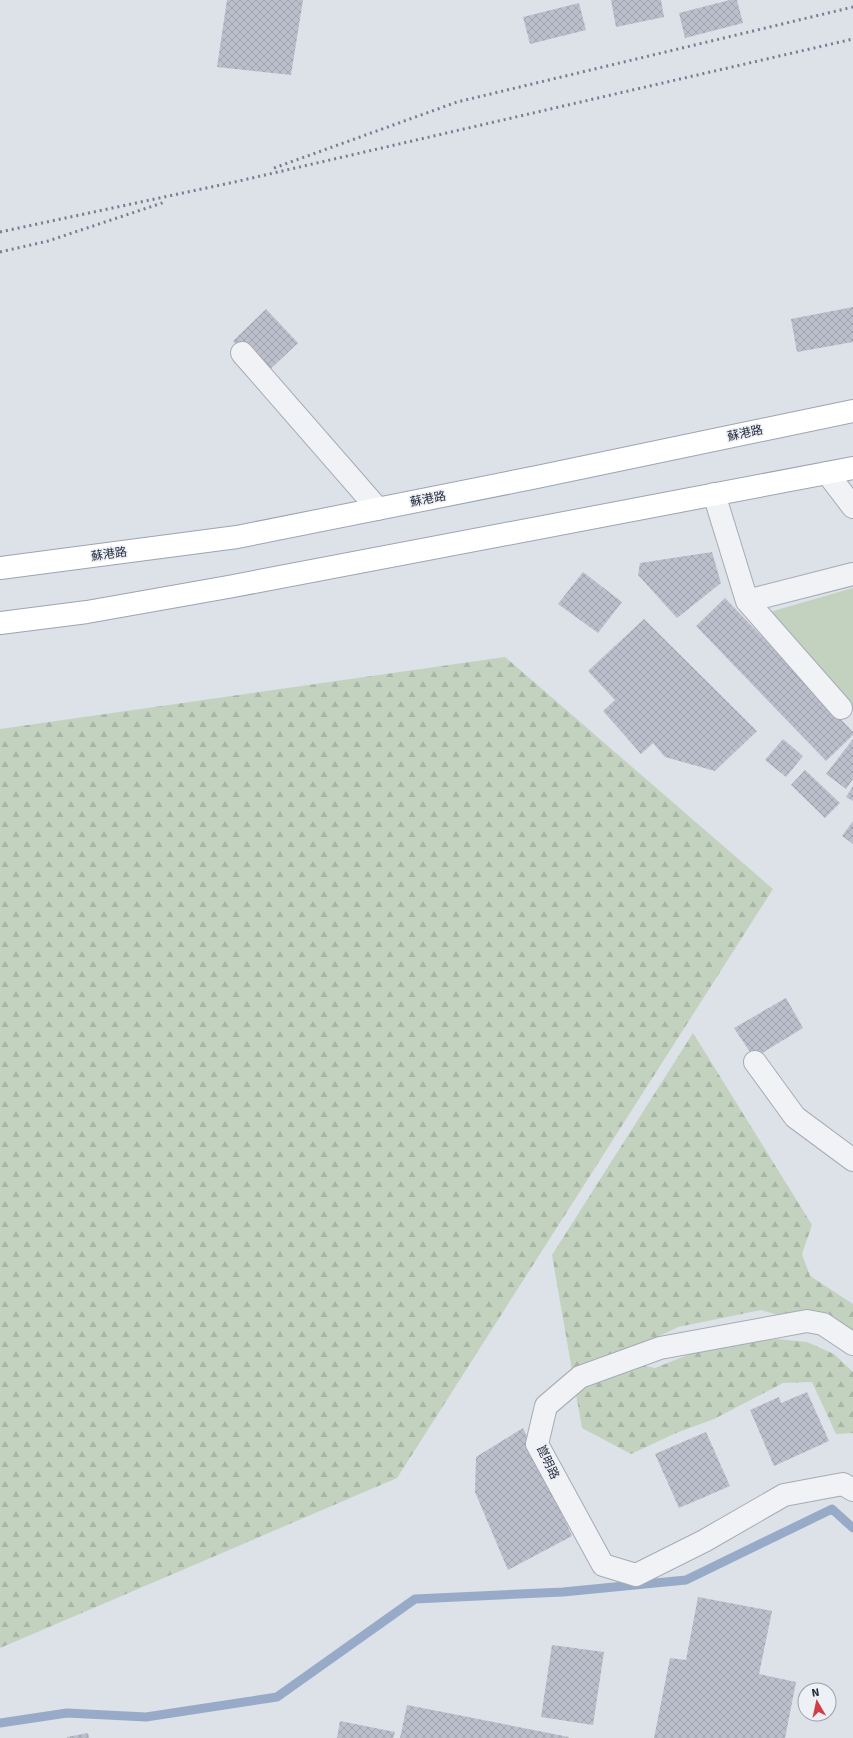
<svg xmlns="http://www.w3.org/2000/svg" width="853" height="1738" font-family="Signika,'Noto Sans TC',sans-serif">
<style>
.grass{fill:#c2d2be}
.forest{fill:url(#forest-firs)}
.lines{fill:none;stroke-linecap:round;stroke-linejoin:round}
.stream{stroke:#97abc9;stroke-width:9}
.building{fill:url(#building-cross-hatch)}
.minor-casing{stroke:#a6abb5;stroke-width:24}
.major-casing{stroke:#9ca4b4;stroke-width:24}
.minor{stroke:#f0f2f6;stroke-width:22}
.major{stroke:#fff;stroke-width:22}
.rail{stroke:#767e92;stroke-width:3;stroke-dasharray:2 4;stroke-linecap:butt}
.labels{text-anchor:middle;stroke-width:3;stroke-linejoin:round;paint-order:stroke}
.street-label{font-size:12px;fill:#262d3f;stroke:#edf0f5}
</style>
<defs>
<pattern id="forest-firs" width="22" height="20" patternUnits="userSpaceOnUse"><rect width="22" height="20" fill="#c2d2be"/><path d="M5 1l3.5 6h-7zM16 11l3.5 6h-7z" fill="#a7b5a4"/></pattern>
<pattern id="building-cross-hatch" width="8" height="8" patternUnits="userSpaceOnUse"><rect width="8" height="8" fill="#bbbfcb"/><path d="M0 0l8 8M0 8l8-8" fill="none" stroke="#a1a4af"/></pattern>
</defs>
<rect width="100%" height="100%" fill="#dde1e8"/>
<!-- grass -->
<path class="grass" d="M853,588V710L819,675L763,614Z"/>
<!-- forest -->
<path class="forest" d="M505,657L773,889L397,1478L0,1648V729Z
M693,1033L812,1225L802,1254L810,1276L853,1304V1337L761,1310L678,1327L611,1359L655,1368L708,1347L777,1339L807,1342L834,1354L853,1372V1433L836,1434L812,1382L783,1383L714,1419L676,1433L631,1454L582,1428L552,1255Z"/>
<g class="lines">
<!-- stream -->
<path class="stream" d="M0,1723L67,1713L146,1717L277,1697L415,1599L563,1592L686,1580L832,1509L853,1528"/>
</g>
<!-- building -->
<path class="building" d="M227,0H303L291,75L217,67Z
M611,0H661L664,17L616,27Z
M730,0H737L743,23L685,38L679,13Z
M579,3L586,30L530,44L523,17Z
M853,307V342L797,352L791,319Z
M266,309L298,343L265,374L233,341Z
M712,552L721,583L677,618L638,575L640,563Z
M583,572L622,602L598,633L558,604Z
M725,598L853,732V735L826,761L696,626Z
M644,619L757,731L715,771L665,757L653,743L641,754L603,711L615,700L588,671Z
M783,739L803,756L786,777L765,760Z
M853,739V779L846,789L826,774Z
M805,770L840,803L825,818L791,785Z
M853,786V801L846,797Z
M853,821V844L842,836Z
M786,998L803,1028L754,1058L734,1028Z
M807,1392L829,1441L774,1466L750,1410L779,1397L781,1403Z
M523,1428L572,1536L508,1570L475,1492L476,1457Z
M706,1432L730,1486L679,1508L655,1454Z
M698,1597L772,1611L759,1674L796,1682L785,1738H654L670,1658L686,1660Z
M552,1645L604,1652L593,1725L541,1717Z
M407,1705L569,1737V1738H400Z
M340,1721L395,1732L393,1738H337Z
M88,1733L89,1738H67V1737Z"/>
<g class="lines">
<defs>
<path id="minor" d="M242,353L378,509
M827,473L853,507
M714,494L747,601L841,708
M747,601L853,574
M755,1062L795,1117L853,1160
M853,1344L823,1324L807,1321L660,1348L580,1377L546,1406L537,1444L603,1565L636,1575L704,1541L784,1495L843,1484L853,1490"/>
<path id="major" d="M0,568L237,537L537,477L853,411
M0,623L87,612L228,587L853,468"/>
</defs>
<!-- minor casing -->
<use href="#minor" class="minor-casing"/>
<!-- major casing -->
<use href="#major" class="major-casing"/>
<!-- minor -->
<use href="#minor" class="minor"/>
<!-- major -->
<use href="#major" class="major"/>
<!-- rail -->
<path class="rail" d="M274,168L457,102L853,7
M0,232L239,181L853,39
M0,252L48,241L165,202"/>
</g>
<g class="labels">
<!-- street labels -->
<g class="street-label">
<text transform="translate(745 433) rotate(-12)" y="4">蘇港路</text>
<text transform="translate(428 499) rotate(-11)" y="4">蘇港路</text>
<text transform="translate(109 554) rotate(-8)" y="4">蘇港路</text>
<text transform="translate(548 1462) rotate(65)" y="4">崑明路</text>
</g>
</g>
<!-- north arrow -->
<g transform="translate(817 1702) rotate(351)"><circle r="19" fill="#edf0f5" stroke="#9da2ac"/>
<path d="M0-3L7 15L0 10L-7 15Z" fill="#d23d47"/>
<text y="-6" font-size="11" font-weight="bold" text-anchor="middle" fill="#262d3f">N</text>
</g>
</svg>
